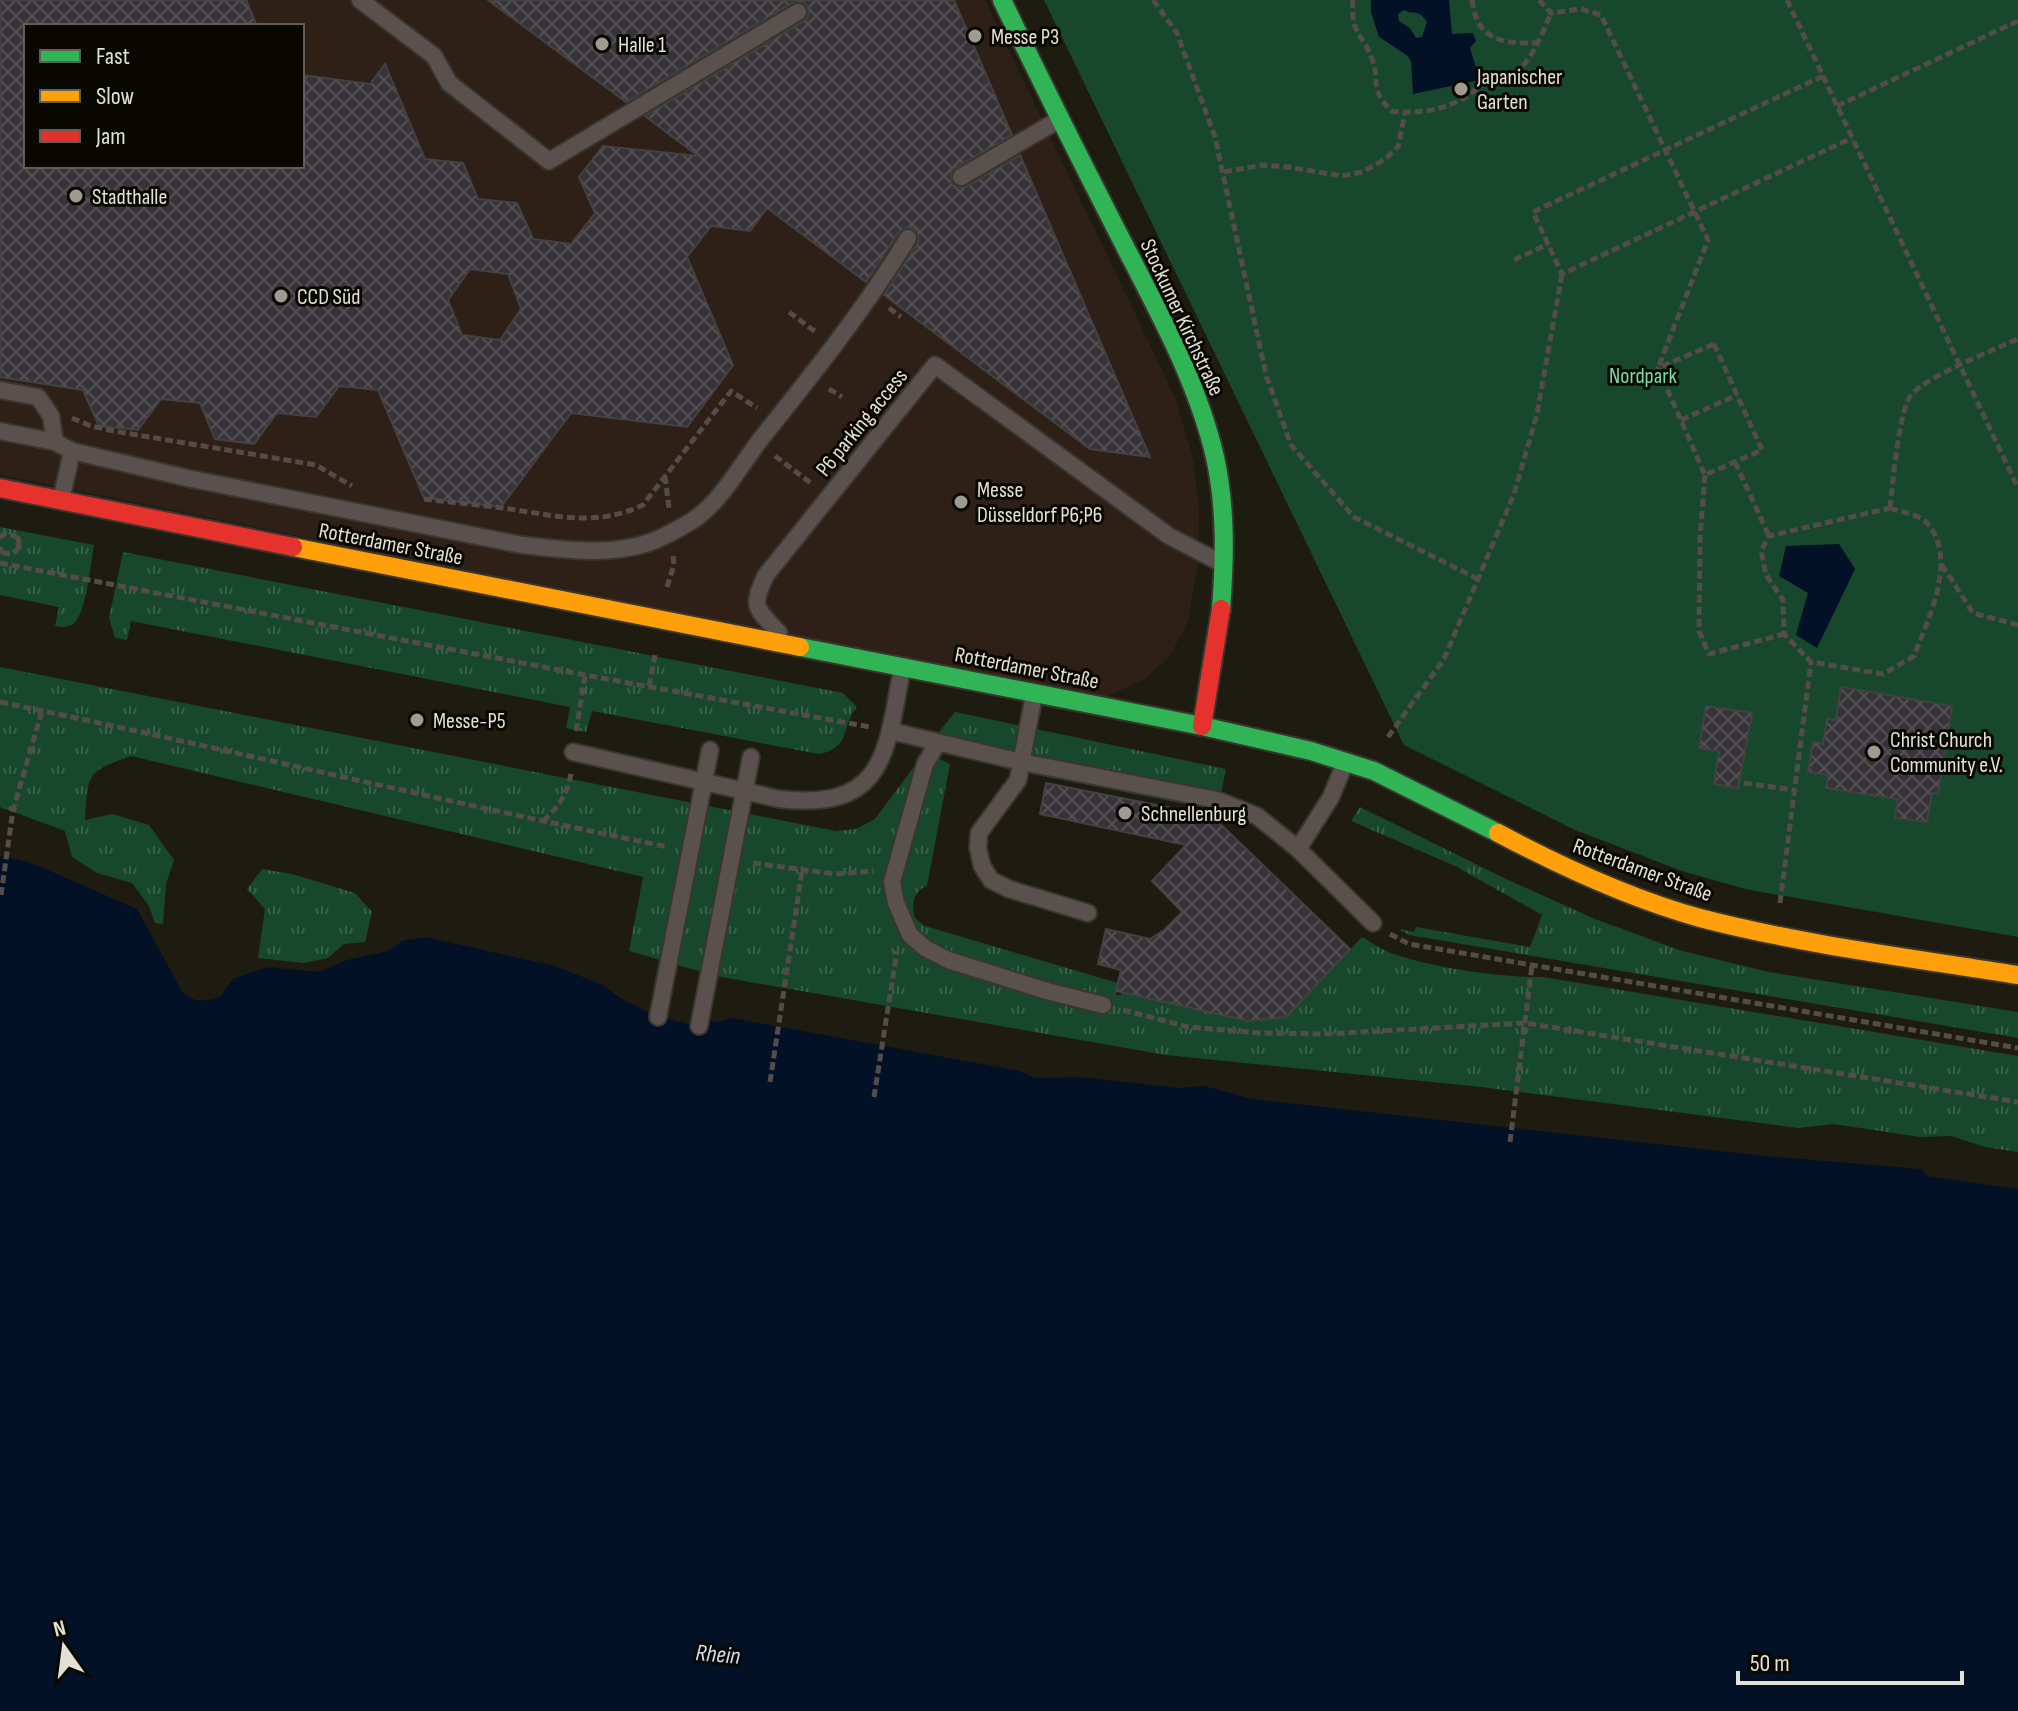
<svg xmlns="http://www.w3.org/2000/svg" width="2018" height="1711" font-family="'Sofia Sans Condensed',sans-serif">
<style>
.commercial{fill:#2e2017;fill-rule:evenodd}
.grass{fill:url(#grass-tufts)}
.green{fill:#17482e}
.water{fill:#031127;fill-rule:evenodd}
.building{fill:url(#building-cross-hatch);stroke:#444241;stroke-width:2;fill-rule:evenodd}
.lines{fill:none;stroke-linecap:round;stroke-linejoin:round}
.lane-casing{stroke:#39362d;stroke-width:20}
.fast-casing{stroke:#39362d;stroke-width:22}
.slow-casing{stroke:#39362d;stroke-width:22}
.jam-casing{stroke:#39362d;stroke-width:22}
.path{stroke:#534c49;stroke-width:5;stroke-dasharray:8 4;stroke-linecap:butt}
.lane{stroke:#5a514e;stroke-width:16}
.fast{stroke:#30b455;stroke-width:18}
.slow{stroke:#ff9f0a;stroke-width:18}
.jam{stroke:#e5322d;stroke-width:18}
.path-bridge{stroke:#534c49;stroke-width:5;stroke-dasharray:8 4;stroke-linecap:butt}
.poi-dot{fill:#9e9b90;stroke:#0a0803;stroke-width:3}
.labels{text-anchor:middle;stroke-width:6;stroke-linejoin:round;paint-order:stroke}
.poi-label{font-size:22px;fill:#e3e0d5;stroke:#0a0803;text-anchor:start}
.street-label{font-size:22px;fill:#e3e0d5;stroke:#0a0803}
.park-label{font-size:22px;fill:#7adea4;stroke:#0a0803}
.water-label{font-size:24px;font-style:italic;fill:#d3dfef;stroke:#0a0803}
</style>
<defs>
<pattern id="grass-tufts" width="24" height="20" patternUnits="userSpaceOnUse" patternTransform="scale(2)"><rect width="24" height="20" fill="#17482e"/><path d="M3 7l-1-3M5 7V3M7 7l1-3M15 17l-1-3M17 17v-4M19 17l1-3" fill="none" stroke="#39624b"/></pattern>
<pattern id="building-cross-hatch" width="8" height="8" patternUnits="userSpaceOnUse" patternTransform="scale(2)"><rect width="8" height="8" fill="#363339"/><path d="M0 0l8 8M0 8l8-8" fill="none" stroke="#535055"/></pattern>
</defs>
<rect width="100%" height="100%" fill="#1e1b11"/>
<!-- commercial -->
<path class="commercial" d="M0,0H985L1175,397L1194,462L1199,510L1198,564L1188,621L1170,656L1145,679L1101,699L0,475ZM26,26H302V166H26Z"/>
<!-- grass -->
<path class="grass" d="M0,527L94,545C91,561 86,616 73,624C67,628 61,627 55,626L59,607L0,595Z
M123,552L843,693L857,707C840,726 852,748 819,754L592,711L586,732L566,728L570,707L131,621L127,640L115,638L109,618Z
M0,667L836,831L856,829L875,819L925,752L950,764L927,886C913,891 911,905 915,918L925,926L1118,983L1116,995H1121V992L1249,1021L1293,1009L1362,937C1371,942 1380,949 1389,952C1426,967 1503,978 1543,977L2018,1056V1152L1985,1147L1951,1136L1920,1137L1834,1124L1799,1128L1481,1087L1166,1055L716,976L629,951L643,877L131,756C86,772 88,773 85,820L112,814L149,825L174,860L166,884L163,924L155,923L149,906L132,883L97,873L72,857L65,831L0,807Z
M955,712L1226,769L1221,793L935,737Z
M1360,807L1504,878L1595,919L1682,951L1769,972L2018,1012V1038L1409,935L1399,929L1414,932L1416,927L1530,947L1542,915L1455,866L1351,821Z
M262,869L292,874L355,893L372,912L365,942L344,944L328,958L304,963L258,958L265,909L247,889Z"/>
<!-- green -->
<path class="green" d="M1044,0H2018V937L1745,889L1682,871L1575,830L1404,745Z"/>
<!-- water -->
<path class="water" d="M1371,0H1449L1452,34L1473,33L1476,41L1470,48L1480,80L1413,94L1411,62L1408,56L1379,37L1371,12ZM1404,10C1415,16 1418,8 1427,22L1422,37L1416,38L1410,28L1399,21L1398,14Z
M1839,544L1855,569L1817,648L1796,635L1808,593L1779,576L1786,546Z
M0,856L28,862L50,871L137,909L181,990C191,1003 205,1002 220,997L233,979L268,967L319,972L347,960L388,951L402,941L426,937L555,966L605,986L620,998L658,1017L707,1028L710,1021L720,1022L732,1018L1019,1071L1036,1078L1080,1077L1179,1088L1204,1086L1252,1099L1765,1156L1921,1169L1927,1176L2018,1189V1711H0Z"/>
<!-- building -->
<path class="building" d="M0,0H246L257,26H26V166H302V75L370,84L385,64L425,159L463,163L478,199L517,203L533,239L571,244L595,213L579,177L603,146L698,156L645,116L804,21L808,17V7L803,2L792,3L626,102L488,0H954L1012,135L955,168L951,172V182L956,187H966L1020,155L1150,457L1090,449L884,295L917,244L919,238L914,229L908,227L899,232L866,282L767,208L750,231L711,226L687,257L733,365L687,427L571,413L501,507L424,498L378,390L339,386L316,417L277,413L254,444L215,439L200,403L161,399L138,430L99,426L83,390L0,377ZM470,269L508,274L521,309L500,340L462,335L448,300Z
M1841,687L1952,706L1938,794L1932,793L1927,822L1895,818L1898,799L1826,788L1828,775L1808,772L1813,742L1823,744L1827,719L1836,720Z
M1706,706L1752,713L1738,788L1714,784L1719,751L1699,748Z
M1046,783L1212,816L1350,949L1286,1017L1249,1021L1116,991L1121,970L1098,964L1106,929L1150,939L1164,930L1182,912L1152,881L1186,845L1040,814Z"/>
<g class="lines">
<defs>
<path id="lane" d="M360,0L434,56L449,83L549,161L798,12
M961,177L1060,119
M0,390L38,397L51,416L55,442
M0,431L55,442L72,451L187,478L522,545C565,550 614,557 656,540C669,534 687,525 699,516C724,496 741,465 760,440C812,375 865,309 908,238
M61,500L72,451
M779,633C756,607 750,609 766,575L935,365L1169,536L1219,562
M1034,695L1018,780L979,833L978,848L982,866L991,880L1009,889L1088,913
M891,731L1021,762L1217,800L1257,816L1298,849L1373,923
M937,744L925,764L892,882L896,903L910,935L925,948L948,960L1047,991L1103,1005
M573,752L779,799C885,811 886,754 902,669
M1298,849L1331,797L1345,763
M658,1017L710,750
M699,1026L751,757"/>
<path id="fast" d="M1002,0C1039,77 1077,153 1116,229C1153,302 1196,376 1215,457C1226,507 1225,558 1221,609
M800,647L1202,726L1311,751L1374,771L1498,833"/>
<path id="slow" d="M293,547L800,647
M1498,833C1562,867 1631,899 1700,918C1804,945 1912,958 2018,975"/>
<path id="jam" d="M0,488L293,547
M1202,726L1221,609"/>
</defs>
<!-- lane casing -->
<use href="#lane" class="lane-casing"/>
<!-- fast casing -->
<use href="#fast" class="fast-casing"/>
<!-- slow casing -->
<use href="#slow" class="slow-casing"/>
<!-- jam casing -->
<use href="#jam" class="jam-casing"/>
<!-- path -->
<path class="path" d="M1153,0L1177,33L1215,137L1266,375L1291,445L1354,517L1478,579
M1353,0C1350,34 1362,32 1372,59C1381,85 1368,86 1391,111C1417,114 1439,111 1463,99C1470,95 1476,88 1484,85C1501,79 1514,79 1526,62C1537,48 1544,29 1551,13
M1472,0C1476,40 1503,44 1536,43
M1539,0L1551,13L1581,9L1601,15L1708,240L1658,368
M1787,0L2018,488
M1823,76L1533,212L1562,274L1852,138
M1837,106L2018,21
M1224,172L1262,165L1288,167L1342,176L1362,172L1385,159L1398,147L1405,113
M1514,260L1548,244
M889,308L901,317
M789,312L817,333
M1714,344L1762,450L1705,475L1658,368Z
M829,389L842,397
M72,418L91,426L114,431L316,465L352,486
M1681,420L1737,395
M775,456L812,484
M1735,462L1769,536
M1705,475L1700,537L1699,631L1709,654L1784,634
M665,476L669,508
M424,499C454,503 485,505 516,510C562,517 598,526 643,505L731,391L757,408
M1890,508C1900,512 1917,514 1925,521C1960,556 1928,619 1914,656L1883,674L1811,662L1784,634L1783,600L1766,575L1761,551L1769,536Z
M1890,508C1893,482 1898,420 1909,398C1919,379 1996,349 2018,339
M0,538L4,534L15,536L20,549
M0,547L2,553
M0,563L585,675L870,727
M1942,565L1973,613L2018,625
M667,587L674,565L673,554
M649,686L655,655
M0,702C223,748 445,802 668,847
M576,731L585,675
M1388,737L1444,659L1514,494L1537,414L1562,274
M1744,783L1794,790
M543,821C558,808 568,793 571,773
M753,863L835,874L874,871
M1,895L13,810L42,711
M1780,903L1811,662
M1390,934L1409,944L2018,1048
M1123,1010L1188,1027L1260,1033L1325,1034L1525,1023L2018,1102
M770,1082L802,871
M874,1097L897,951
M1510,1142L1532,965"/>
<!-- lane -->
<use href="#lane" class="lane"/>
<!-- fast -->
<use href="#fast" class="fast"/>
<!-- slow -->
<use href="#slow" class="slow"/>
<!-- jam -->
<use href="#jam" class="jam"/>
<!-- path-bridge -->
<path class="path-bridge" d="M2,553L13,554L20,546L17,535"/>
</g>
<!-- markers -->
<g class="poi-dot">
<circle cx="975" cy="36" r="8"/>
<circle cx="602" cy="44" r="8"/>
<circle cx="1461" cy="89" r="8"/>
<circle cx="76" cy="196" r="8"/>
<circle cx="281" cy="296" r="8"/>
<circle cx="961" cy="502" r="8"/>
<circle cx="417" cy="720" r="8"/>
<circle cx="1874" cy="752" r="8"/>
<circle cx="1125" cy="813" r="8"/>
</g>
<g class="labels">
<!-- poi labels -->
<g class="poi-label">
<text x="991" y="44">Messe P3</text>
<text x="618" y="52">Halle 1</text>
<text x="1477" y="84">Japanischer<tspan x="1477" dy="25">Garten</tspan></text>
<text x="92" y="204">Stadthalle</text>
<text x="297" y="304">CCD Süd</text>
<text x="977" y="497">Messe<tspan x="977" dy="25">Düsseldorf P6;P6</tspan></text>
<text x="433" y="728">Messe-P5</text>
<text x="1890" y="747">Christ Church<tspan x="1890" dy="25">Community e.V.</tspan></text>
<text x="1141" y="821">Schnellenburg</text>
</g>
<!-- street labels -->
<g class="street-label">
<text transform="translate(1183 317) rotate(65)" y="8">Stockumer Kirchstraße</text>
<text transform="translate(861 422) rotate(-51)" y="8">P6 parking access</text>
<text transform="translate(391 543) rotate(11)" y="8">Rotterdamer Straße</text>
<text transform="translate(1027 667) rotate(11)" y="8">Rotterdamer Straße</text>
<text transform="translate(1643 869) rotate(20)" y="8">Rotterdamer Straße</text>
</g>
<!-- park labels -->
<g class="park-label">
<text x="1643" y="383">Nordpark</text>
</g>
<!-- water labels -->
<g class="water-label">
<text transform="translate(718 1654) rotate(5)" y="8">Rhein</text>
</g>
</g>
<!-- legend -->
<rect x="24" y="24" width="280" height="144" fill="#0a0803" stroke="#615e57" stroke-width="2"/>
<rect x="40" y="50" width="40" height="12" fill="#30b455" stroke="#615e57" stroke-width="2"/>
<text x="96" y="64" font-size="24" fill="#e3e0d5">Fast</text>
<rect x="40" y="90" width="40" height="12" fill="#ff9f0a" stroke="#615e57" stroke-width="2"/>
<text x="96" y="104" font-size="24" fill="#e3e0d5">Slow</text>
<rect x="40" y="130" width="40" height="12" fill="#e5322d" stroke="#615e57" stroke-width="2"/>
<text x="96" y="144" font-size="24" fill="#e3e0d5">Jam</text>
<!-- north arrow -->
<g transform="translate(64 1647) rotate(346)" stroke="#0a0803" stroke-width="6" paint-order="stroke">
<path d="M0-6L14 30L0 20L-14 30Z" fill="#e3e0d5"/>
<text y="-12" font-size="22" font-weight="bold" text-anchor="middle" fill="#e3e0d5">N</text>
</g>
<!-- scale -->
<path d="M1738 1671v12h224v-12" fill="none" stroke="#e3e0d5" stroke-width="4"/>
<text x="1750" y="1671" font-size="24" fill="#e3e0d5" stroke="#0a0803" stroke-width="6" paint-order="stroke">50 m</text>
</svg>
